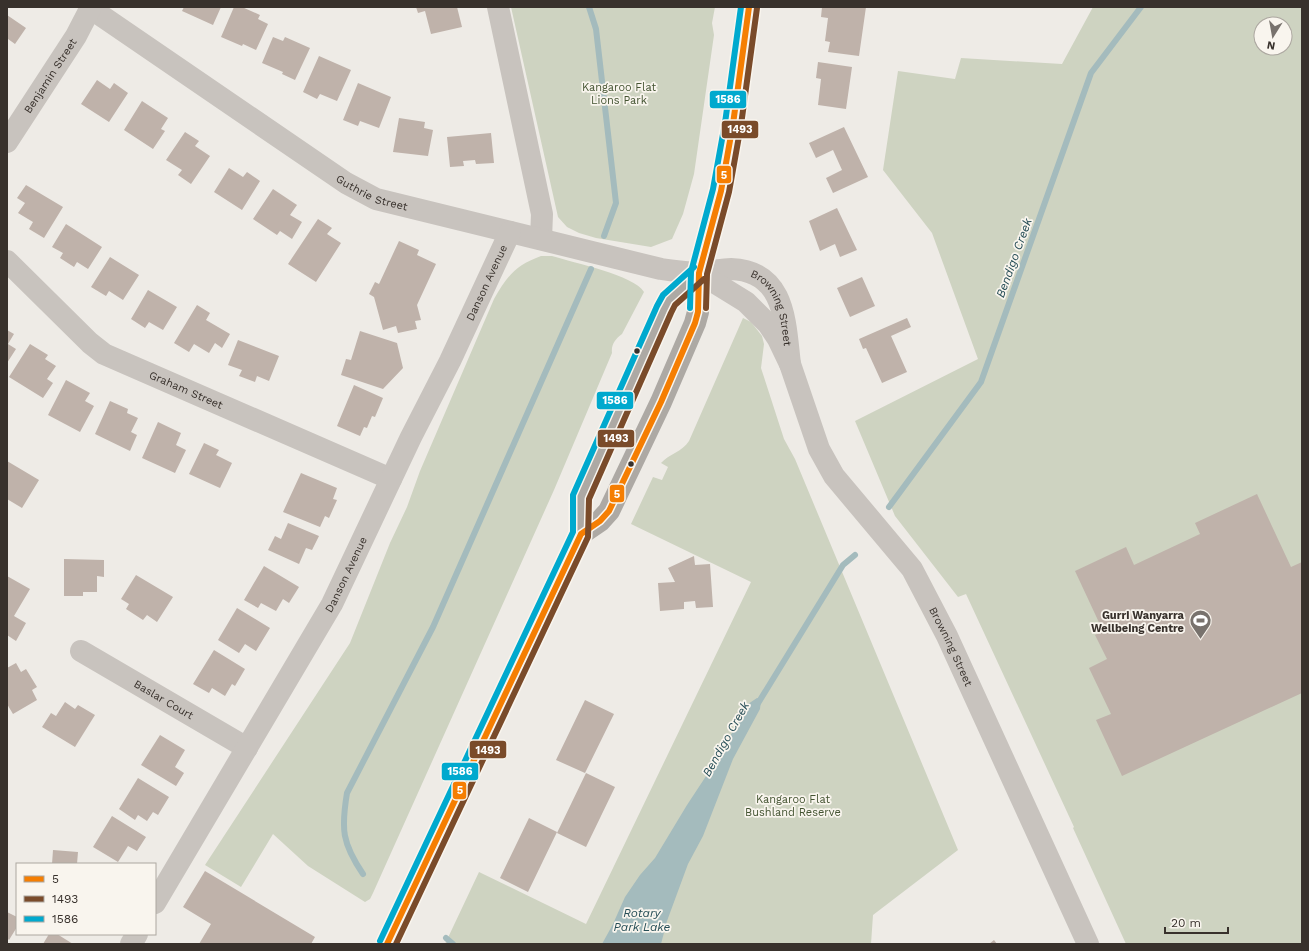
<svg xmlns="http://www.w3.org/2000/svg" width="1309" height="951" font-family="'Work Sans',sans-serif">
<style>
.green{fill:#ced3c1;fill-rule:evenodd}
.water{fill:#a4bbbd}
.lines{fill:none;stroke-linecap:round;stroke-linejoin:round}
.stream{stroke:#a4bbbd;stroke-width:6}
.building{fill:#bfb2aa}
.minor{stroke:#c8c3be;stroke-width:22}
.trunk{stroke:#ada9a4;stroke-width:22}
.bus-1-casing{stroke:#f9f5ee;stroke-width:9}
.bus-2-casing{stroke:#f9f5ee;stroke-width:9}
.bus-3-casing{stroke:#f9f5ee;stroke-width:9}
.bus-1{stroke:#f57e02;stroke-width:6}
.bus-2{stroke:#7a4b2a;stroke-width:6}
.bus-3{stroke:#00a9ce;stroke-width:6}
.bus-dot{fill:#38312c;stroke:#f9f5ee;stroke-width:1.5}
.labels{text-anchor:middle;stroke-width:3.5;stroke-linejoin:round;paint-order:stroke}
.street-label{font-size:11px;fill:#38312c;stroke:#f9f5ee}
.park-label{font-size:11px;fill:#445432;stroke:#f9f5ee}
.poi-label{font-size:11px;font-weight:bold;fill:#38312c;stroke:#f9f5ee;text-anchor:end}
.water-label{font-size:12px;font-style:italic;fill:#264d56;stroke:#f9f5ee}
.line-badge{stroke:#f9f5ee;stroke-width:1.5}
.badge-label{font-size:11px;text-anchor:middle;font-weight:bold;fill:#fff}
</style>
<rect width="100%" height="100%" fill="#eeebe6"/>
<!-- green -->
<path class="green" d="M511,7H715L712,23L714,35L694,174L683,214L672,239L651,247L596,238L579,233L567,227L558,217Z
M1093,7H1302V944H1126L1073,828L1074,827L966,594L958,597L895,516L855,421L978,359L932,233L883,170L898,71L955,79L961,58L1062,64ZM1261,24H1285V48H1261Z
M541,256H552C574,263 634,275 644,292L622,334C615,339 611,345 612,353L554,490L373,893L370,899L365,902L308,866L273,834L241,887L205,865L350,643L390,543L407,507L420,471L494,299C507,276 516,265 541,256Z
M743,318L751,322L762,336L764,344L761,368L784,439L795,459L958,850L873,915L871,944H445L479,872L586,924L751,582L631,524L653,477L662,480L668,467L661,463C669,454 682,452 689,441Z"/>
<!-- water -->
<path class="water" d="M757,698L761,699L760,709L733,759L703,836L688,864L667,921L661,944H602L613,924L625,897L640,875L655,858L687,805L718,758L748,704Z"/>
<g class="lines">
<!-- stream -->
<path class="stream" d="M589,7L596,29L616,203L604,236
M889,507L981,382L1091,73L1141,7
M757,705L843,565L855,555
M363,874C342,843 341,829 347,793L433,627L591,269
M446,938L453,944"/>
</g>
<!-- building -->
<path class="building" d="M184,7H221L213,25L182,11Z
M234,7H242L260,15L258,19L268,24L256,50L243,44L242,46L221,37Z
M416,7H457L462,27L431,34L425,11L418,13Z
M822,7H866L859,56L828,52L830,42L825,41L828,18L821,17Z
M7,15L26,28L15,44L8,39L7,41Z
M273,37L283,41L285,37L310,48L295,80L282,74L283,72L262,63Z
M319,56L351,70L337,101L320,94L317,99L303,92Z
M818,62L852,67L846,109L818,105L821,79L816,78Z
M97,80L110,89L114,83L128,93L109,122L81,104Z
M358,83L391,97L379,128L360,121L358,126L343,120Z
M142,101L168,118L161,129L165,131L153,149L124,130Z
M399,118L425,122L424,128L433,130L428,156L393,152Z
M844,127L868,177L833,193L826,178L842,170L833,150L816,158L809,143Z
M185,132L199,141L195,146L210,156L191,184L178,175L182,170L166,160Z
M491,133L494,163L476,164L475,160L463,161L464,166L450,167L447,137Z
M229,168L243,177L247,172L260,181L242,210L214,192Z
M26,185L63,207L44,238L29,229L33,222L18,213L25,203L17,198Z
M273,189L297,205L290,215L302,222L292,239L280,231L277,235L253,219Z
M837,208L857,250L840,257L835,244L820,251L809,221Z
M318,219L332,228L327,234L341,243L316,282L288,264Z
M66,224L102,247L88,269L77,262L74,267L60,258L63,253L52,247Z
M399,241L419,250L417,255L436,264L417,305L421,320L415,321L417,329L398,333L396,326L383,330L374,297L369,294L375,282L379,284Z
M110,257L139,275L123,300L109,291L106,296L91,287Z
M862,277L875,306L850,317L837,288Z
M148,290L177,307L163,330L149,322L145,328L131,319Z
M197,305L210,313L206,320L230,334L222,348L215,343L209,353L194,344L189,352L174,343Z
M907,318L911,327L891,336L907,372L882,383L866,348L863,349L859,339Z
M7,330L14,334L8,344L16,349L7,363Z
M360,331L397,343L403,368L383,389L341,375L346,359L351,360Z
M238,340L279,356L269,381L257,376L255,382L239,376L242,370L228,365Z
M30,344L48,355L45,359L56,366L47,379L53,383L43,398L9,377Z
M66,380L90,393L85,401L94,406L80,432L48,415Z
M354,385L383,398L375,417L372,416L367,428L364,427L360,436L337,426Z
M110,401L128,409L127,413L138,418L131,432L137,435L130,451L95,434Z
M158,422L181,433L176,445L186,450L175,473L142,458Z
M204,443L219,450L216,455L232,463L220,488L189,474Z
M7,461L39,480L22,508L7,499Z
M301,473L337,488L333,499L337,500L329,518L325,516L320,527L283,512Z
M1257,494L1291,567L1302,562V693L1122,776L1096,720L1111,714L1089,668L1107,659L1095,635L1103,631L1075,571L1126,547L1134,565L1200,534L1195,523Z
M288,523L319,536L312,550L306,548L299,564L268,550L275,536L281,539Z
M694,556L695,565L710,564L713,607L696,608L695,601L684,602V609L660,611L658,583L675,582L668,568Z
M64,559L104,560V577L97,576V592H83V596H64Z
M264,566L299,587L289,603L283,599L276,611L261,603L258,608L244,600Z
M136,575L173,597L157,622L147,615L143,620L126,609L129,604L121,599Z
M7,576L30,589L14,616L26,623L16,641L7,635Z
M237,608L270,628L256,651L245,644L239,653L218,640Z
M214,650L245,669L235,686L232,684L225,696L212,688L209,693L193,684Z
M16,663L21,672L26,669L37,687L32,690L37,700L13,714L7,704V668Z
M585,700L614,714L585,773L556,760Z
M65,702L75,709L78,705L95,715L75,747L42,727L51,713L56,716Z
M160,735L185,750L175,767L184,773L176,786L141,765Z
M586,773L615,787L586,847L557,833Z
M138,778L169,797L158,815L153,812L147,821L138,815L135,820L119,809Z
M112,816L146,837L137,851L128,846L118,862L93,847Z
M529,818L557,832L528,892L500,878Z
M53,850L78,852L77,864H52Z
M205,871L315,937L311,944H199L211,924L183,907Z
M7,912L17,917V927L9,940L7,938Z
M49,934H57L73,944H43Z
M994,940L997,944H989Z"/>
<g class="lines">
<!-- minor -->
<g class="minor">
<path d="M498,7L542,214L541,239"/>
<path id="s1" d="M90,8L346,183L376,199L661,269C674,271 688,273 701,272C711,272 721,269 731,269C786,271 785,323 790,364"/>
<path id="s2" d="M7,142L76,36L91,7"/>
<path id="s3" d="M7,261L90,343L104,354L391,479"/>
<path id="s4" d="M699,273L746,302L768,324L778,339L790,364L819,449L834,476L912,569L947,636L1088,944"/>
<path id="s5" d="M81,651L247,748"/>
<path id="s6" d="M155,903L332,604L411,437L450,361L510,232"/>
<path d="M131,944L137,934"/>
</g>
<!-- trunk -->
<path class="trunk" d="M581,534L600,521L609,511L661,402L695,323L698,312L699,273L721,191L733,124L749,7
M387,944L581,534L580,510L581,497L664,309L669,300L699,273"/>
<defs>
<path id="bus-1" d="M387,944L581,534L600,521L609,511L661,402L695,323L698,312L699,273L721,191L733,124L749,7"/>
<path id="bus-2" d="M706,308L707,274L729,192L741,125L757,8
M396,944L588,537L589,499L671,313L675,305L704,279"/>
<path id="bus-3" d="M690,308L691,272L713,189L725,123L741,7
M380,941L573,532V495L657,306L663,295L694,267"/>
</defs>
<!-- bus-1 casing -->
<use href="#bus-1" class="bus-1-casing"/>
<!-- bus-2 casing -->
<use href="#bus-2" class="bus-2-casing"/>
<!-- bus-3 casing -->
<use href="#bus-3" class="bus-3-casing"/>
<!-- bus-1 -->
<use href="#bus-1" class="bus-1"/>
<!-- bus-2 -->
<use href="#bus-2" class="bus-2"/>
<!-- bus-3 -->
<use href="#bus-3" class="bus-3"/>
</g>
<!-- icons -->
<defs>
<symbol id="stadium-pin" viewBox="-11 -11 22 30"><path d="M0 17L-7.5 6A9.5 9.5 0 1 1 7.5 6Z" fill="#78726d" stroke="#f9f5ee"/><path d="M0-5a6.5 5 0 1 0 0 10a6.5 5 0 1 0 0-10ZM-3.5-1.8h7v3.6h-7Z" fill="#fff"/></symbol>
</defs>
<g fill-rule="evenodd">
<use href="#stadium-pin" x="1188" y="608" width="25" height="34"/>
</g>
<!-- markers -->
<g class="bus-dot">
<circle cx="637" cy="351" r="3.5"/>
<circle cx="631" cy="464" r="3.5"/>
</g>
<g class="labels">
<!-- street labels -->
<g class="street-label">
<text dy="4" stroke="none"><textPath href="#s2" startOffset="79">Benjamin Street</textPath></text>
<text dy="4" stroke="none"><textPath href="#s1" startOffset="338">Guthrie Street</textPath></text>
<text dy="4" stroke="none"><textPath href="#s6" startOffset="704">Danson Avenue</textPath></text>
<text dy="4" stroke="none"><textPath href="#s1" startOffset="772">Browning Street</textPath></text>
<text dy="4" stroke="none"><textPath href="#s3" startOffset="224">Graham Street</textPath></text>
<text dy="4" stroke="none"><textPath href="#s6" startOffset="380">Danson Avenue</textPath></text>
<text dy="4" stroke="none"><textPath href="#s4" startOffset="461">Browning Street</textPath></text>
<text dy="4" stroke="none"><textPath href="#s5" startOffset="96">Baslar Court</textPath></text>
</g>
<!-- park labels -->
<g class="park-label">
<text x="619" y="91">Kangaroo Flat<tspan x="619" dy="13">Lions Park</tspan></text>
<text x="793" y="803">Kangaroo Flat<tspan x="793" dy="13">Bushland Reserve</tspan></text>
</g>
<!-- poi labels -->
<g class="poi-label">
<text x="1184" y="619">Gurri Wanyarra<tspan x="1184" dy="13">Wellbeing Centre</tspan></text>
</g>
<!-- water labels -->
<g class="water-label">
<text transform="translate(1014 258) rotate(-70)" y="4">Bendigo Creek</text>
<text transform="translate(726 739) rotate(-61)" y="4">Bendigo Creek</text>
<text x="642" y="917">Rotary<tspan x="642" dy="14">Park Lake</tspan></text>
</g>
</g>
<g class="line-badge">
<rect x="709" y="90" width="38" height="19" rx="4" fill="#00a9ce"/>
<rect x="721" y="120" width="38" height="19" rx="4" fill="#7a4b2a"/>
<rect x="716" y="165" width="16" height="19" rx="4" fill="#f57e02"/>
<rect x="596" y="391" width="38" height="19" rx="4" fill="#00a9ce"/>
<rect x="597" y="429" width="38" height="19" rx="4" fill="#7a4b2a"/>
<rect x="609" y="484" width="16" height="19" rx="4" fill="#f57e02"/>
<rect x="469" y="740" width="38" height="19" rx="4" fill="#7a4b2a"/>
<rect x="441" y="762" width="38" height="19" rx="4" fill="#00a9ce"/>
<rect x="452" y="781" width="15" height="19" rx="4" fill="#f57e02"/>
</g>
<g class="badge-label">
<text x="728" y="103">1586</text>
<text x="740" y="133">1493</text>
<text x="724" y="179">5</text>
<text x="615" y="404">1586</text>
<text x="616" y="442">1493</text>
<text x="617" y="498">5</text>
<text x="488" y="754">1493</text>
<text x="460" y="775">1586</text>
<text x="460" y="794">5</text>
</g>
<!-- border -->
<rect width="1309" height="951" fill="none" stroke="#38312c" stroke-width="16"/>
<!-- legend -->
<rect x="16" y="863" width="140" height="72" fill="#f9f5ee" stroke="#aca7a0"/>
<rect x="24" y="876" width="20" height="6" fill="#f57e02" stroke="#aca7a0"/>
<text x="52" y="883" font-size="12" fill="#38312c">5</text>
<rect x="24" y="896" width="20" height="6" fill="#7a4b2a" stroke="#aca7a0"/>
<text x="52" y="903" font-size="12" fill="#38312c">1493</text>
<rect x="24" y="916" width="20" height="6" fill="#00a9ce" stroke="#aca7a0"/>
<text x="52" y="923" font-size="12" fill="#38312c">1586</text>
<!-- north arrow -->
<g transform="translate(1273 36) rotate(191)"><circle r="19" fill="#f9f5ee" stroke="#aca7a0"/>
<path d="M0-3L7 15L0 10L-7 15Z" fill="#78726d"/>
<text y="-6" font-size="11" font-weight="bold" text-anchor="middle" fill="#38312c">N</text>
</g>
<!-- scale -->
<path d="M1165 927v6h63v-6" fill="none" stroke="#38312c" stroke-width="2"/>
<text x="1171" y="927" font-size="12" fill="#38312c" stroke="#f9f5ee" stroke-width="3" paint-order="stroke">20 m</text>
</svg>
